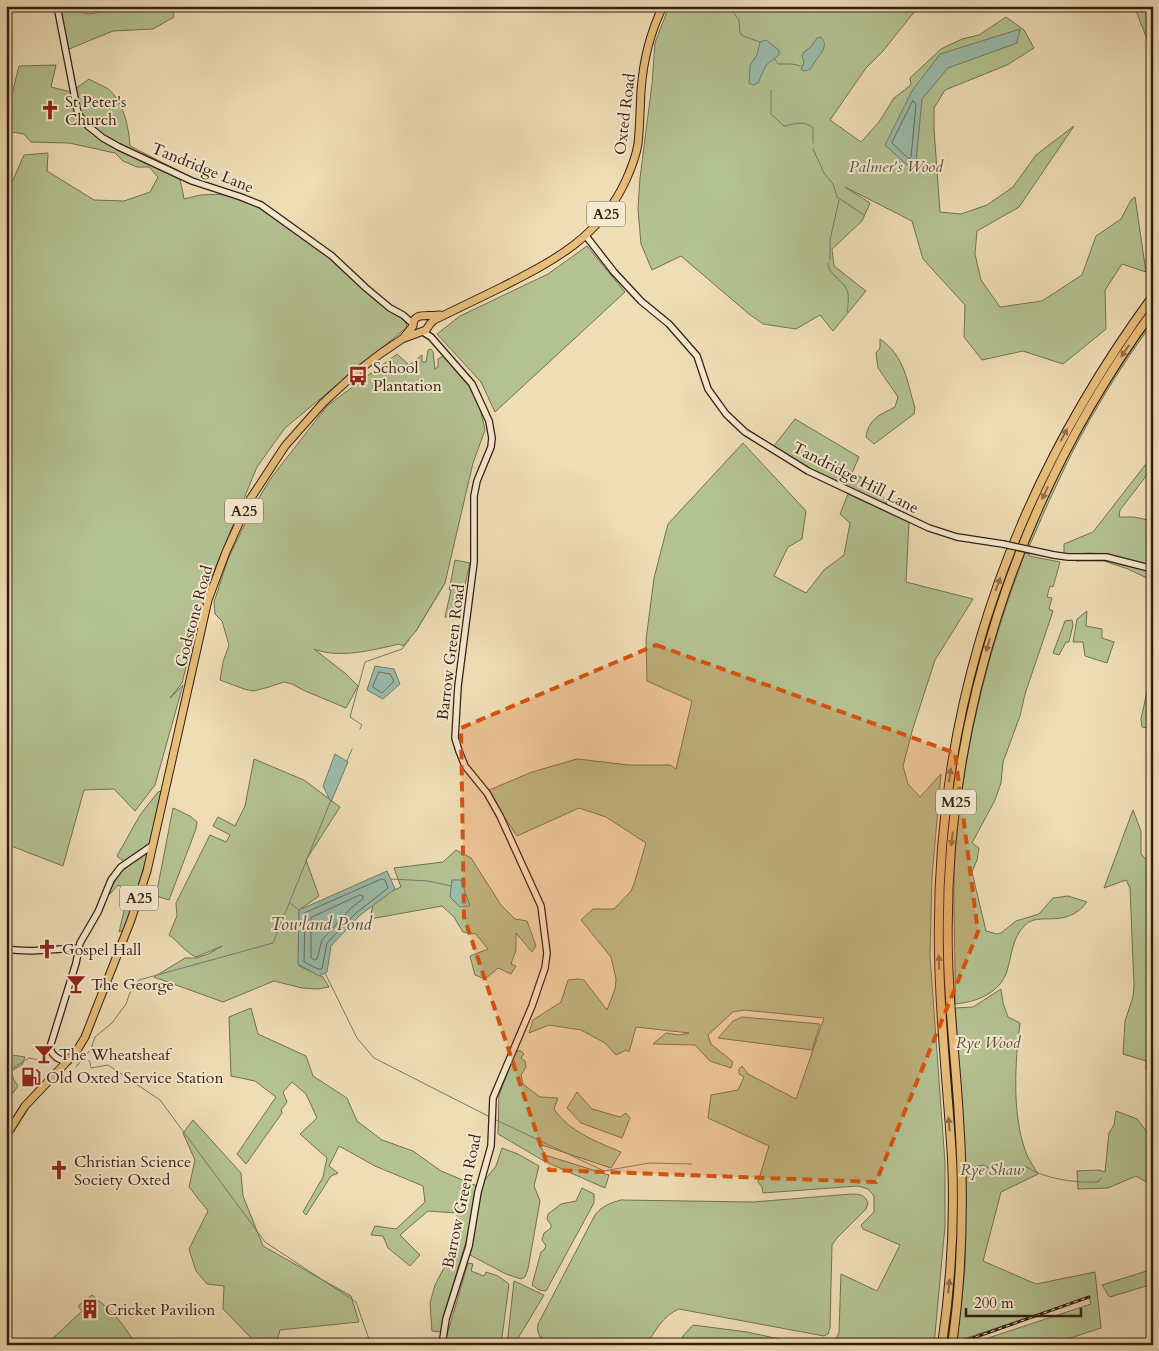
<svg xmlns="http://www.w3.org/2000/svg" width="1159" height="1351" font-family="Cardo,serif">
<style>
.green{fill:#b4c292;stroke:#747054}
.water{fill:#9abcab;stroke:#717c6f}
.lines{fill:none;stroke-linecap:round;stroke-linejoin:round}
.shore{stroke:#666c60;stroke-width:1}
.stream{stroke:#717c6f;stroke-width:1}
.secondary-casing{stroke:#331d15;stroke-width:8}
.primary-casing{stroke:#331d15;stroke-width:9}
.highway-casing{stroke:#331d15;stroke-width:10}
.secondary{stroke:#f5e9cf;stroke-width:5.5}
.primary{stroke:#e8be7a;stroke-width:7}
.highway{stroke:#e8be7a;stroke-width:8}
.rail-casing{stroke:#331d15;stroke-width:3}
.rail{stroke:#f5e9cf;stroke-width:1;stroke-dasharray:4;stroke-linecap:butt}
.secondary-bridge-casing{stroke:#331d15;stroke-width:8;stroke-linecap:butt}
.secondary-bridge{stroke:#f5e9cf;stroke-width:5.5}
.oneway{fill:#8e6e48}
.marked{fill:#d6530d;fill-opacity:0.2;stroke:#d6530d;stroke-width:4;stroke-dasharray:10 6;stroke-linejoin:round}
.labels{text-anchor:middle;stroke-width:4;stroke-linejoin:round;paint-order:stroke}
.shield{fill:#f5e9cf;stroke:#6d5a4d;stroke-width:1}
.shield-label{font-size:15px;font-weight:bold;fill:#331d15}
.poi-label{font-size:16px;fill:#331d15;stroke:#f5e9cf;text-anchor:start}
.street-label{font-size:16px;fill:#331d15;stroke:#f5e9cf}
.park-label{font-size:16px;font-style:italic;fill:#5a4f3a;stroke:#f5e9cf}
.water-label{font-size:18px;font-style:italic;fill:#524d42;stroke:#f5e9cf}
</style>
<rect width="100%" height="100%" fill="#efddb5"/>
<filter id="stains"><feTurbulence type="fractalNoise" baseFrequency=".004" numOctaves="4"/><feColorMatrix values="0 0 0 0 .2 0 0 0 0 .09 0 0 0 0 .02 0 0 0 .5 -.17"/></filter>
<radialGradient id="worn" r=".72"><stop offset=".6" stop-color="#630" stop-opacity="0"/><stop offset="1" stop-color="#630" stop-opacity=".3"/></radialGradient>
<!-- green -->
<path class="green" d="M138,6H159L173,9L174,17L153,29L113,31L69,49C66,38 57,18 63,8L89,14Z
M669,6H919L883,51L866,68L830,120L861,142L879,122L894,98L911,85L910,78L941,49L962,39L979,35L1006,17L1024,30L1034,48L1007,65L945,90L934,108V129L940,212L961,214L987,205L1013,187L1036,155L1074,126L1019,207L977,231L975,254L981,280L1000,307L1042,301L1082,275L1096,236L1121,219L1131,200L1135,197L1146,272L1122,264L1105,290L1106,329L1063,364L1023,351L982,360L964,337L965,305L923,259L912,221L845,187L870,203L862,221L832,249L834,266L866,291L833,331L820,315L796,329L763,324L749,314L681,256L652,270L641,244L638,209L640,178L652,84L655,43Z
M1134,6H1153V54Z
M56,65L51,87L71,92L89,79C94,82 101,85 107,88C123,100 129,127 130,146L179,171C179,181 183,189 184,199L200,195L226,194L258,207L329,257L404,318L407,327L285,428L257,467L204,595L182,683L170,698L183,685L155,785L135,811L114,789L84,790L63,866L6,844V178L12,182L24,155L48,153L47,171L94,200L124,201L150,192L158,177L149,167H137L123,161L115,153L69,143L31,142L24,134L6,131V118L19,66Z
M587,246L625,292L495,412L481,382L437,334L460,316L548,274Z
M1153,319V322C1116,373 1083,427 1057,484C1047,505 1038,526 1029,547H1027C1035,528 1042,509 1050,490C1079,430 1114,373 1153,319Z
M880,339C905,356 907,382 915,408L914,414L874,444L866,437C869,418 880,415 895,407L898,397L878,368L876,353L880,348Z
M431,349L433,352L435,369L438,367V359L444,356L471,388L480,408L485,430L473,463L445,583L416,631L403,646L399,644C373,650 339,659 314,649L346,674L358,686L346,708L305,691L292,684L284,682L269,687L253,691L244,689L220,680L223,662L229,645L222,621L215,614L214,602L228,559L252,509L271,478L327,406L397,354L409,365L422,355V362H426L428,350Z
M795,419L859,457L852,473L868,481L867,490L882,494L887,504H880L817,474L773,447Z
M743,443L806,511L802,539L788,547L774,576L806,593L824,570L844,555L850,523L840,514L848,494L909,522L906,582L973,599L935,660L913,728L903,766L908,784L920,797L941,774L932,877L930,956L945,1163V1226L934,1345H833L839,1333L841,1274L877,1291L900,1245L863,1229L861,1225L874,1212V1196L868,1189L858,1186L763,1193L762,1187L758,1182L769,1146L708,1118L711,1095L738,1090L744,1077L739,1074V1069L742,1066L748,1074L796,1099L824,1018L744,1010L733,1012L708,1035L711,1044L733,1062L731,1068L710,1061L695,1045L653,1044L666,1033L679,1035L689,1033L636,1027L629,1052L626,1050L616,1055L605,1043L581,1030L549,1025L529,1033L533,1020L561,1002L568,980L578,979L584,980L607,1010L615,989L616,979L611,957L581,920L593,909H614L631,891L634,884L646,843L606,817L579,808L517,836L487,791L532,772L577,759L629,765H670L676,769L692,701L647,681L646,640L654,578L668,524Z
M1153,455V467L1120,510L1119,517H1134L1153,521V567L1106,554L1089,553L1064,555V544L1093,532Z
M1025,553L1029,554V556L1060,562L1053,587L1050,586L1047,597L1052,598L1049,609L1053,611L1025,694L1020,716L1003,762L1001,783L995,800L972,843L979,848L977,860L972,872L986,931L997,934L1001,933L1016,921L1039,914L1053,898L1068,896L1087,902C1066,930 1039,911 1025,925C1012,938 1012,955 1007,971C1000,993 977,1002 955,1004C956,954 952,905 955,856C962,752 988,650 1025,553Z
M1096,558L1153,571V590L1149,579L1128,569L1104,561H1076L1077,559Z
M455,560L470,563L457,619L445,617L451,590H449Z
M1087,611L1086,626L1102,629V638L1114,642L1107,663L1085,656L1083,642H1073L1077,619Z
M1072,620L1073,625L1069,642H1066L1059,655L1053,653L1065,621Z
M1153,664V729L1142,727L1141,719Z
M254,759L304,780L340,807L306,860L319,896L299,910V966L323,977L329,987L318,989L302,988L274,981L223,1002L154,977L185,958H196L208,954L222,946L196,957C185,952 179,942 169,935L177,916L176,903L210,835L226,842L230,835L213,826L218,817L235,826L245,806Z
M161,791L152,838L148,845L124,862L117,856L140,815L158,792Z
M173,808L190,816L197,822L196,829L169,900L156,896Z
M1133,810L1141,831V854L1153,867V1073L1146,1070V1061L1123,1054L1125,1021L1133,997L1134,985L1130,888L1126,880L1104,888Z
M456,850L471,858L501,905L515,919L527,921L536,946L532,952L516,933V950L511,964L516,966L511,974L498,968L485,979L475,975L470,956L488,949L476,934L463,932L454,917L442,906L370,919L374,899L401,887L394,868L443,862Z
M148,852L127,929L119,932L129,890L118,885L110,894H108L119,873Z
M1001,989L1003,1003L1008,1017L1020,1023C1015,1063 1012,1112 1025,1150C1028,1159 1034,1167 1038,1174L1001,1192L983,1261L1036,1284L1095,1272L1101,1328L1049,1345H967L1091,1304L1089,1297L957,1341L965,1269L966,1180L955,1008L973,1007Z
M251,1008L258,1034L306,1056L313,1076L347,1098L357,1121L382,1140L413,1151L441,1171L477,1186L468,1235L443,1318L441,1332L432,1331L430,1303L435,1285L459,1239L457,1213L428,1211L400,1235L420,1255L410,1266L388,1248L383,1236L371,1235L375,1226L396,1229L425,1202L423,1186L375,1166L339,1146L329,1166L338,1173L331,1176L306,1215L303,1212L323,1177L327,1158L300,1134L317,1118L306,1094L292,1082L283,1092L287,1102L281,1110L282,1113L246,1164L237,1154L276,1097L255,1081L231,1076L229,1017Z
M742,1017L820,1024L812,1050L718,1038L733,1021Z
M516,1051H521L524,1054L521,1058L525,1061L526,1067L521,1075L523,1084L540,1097L558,1098L554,1109C570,1132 595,1141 621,1152L611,1168L539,1144L545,1155L609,1175L605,1188L544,1161L498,1134L499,1095Z
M6,1054L25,1057L22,1065L11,1071L14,1080L18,1086L13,1093L6,1090Z
M577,1092L592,1109L620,1117L626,1113L630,1118L622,1138L581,1123L567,1108Z
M1116,1111L1137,1119L1153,1140V1186L1136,1176L1108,1188L1078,1189L1077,1171L1099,1170L1105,1172L1109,1133L1114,1125Z
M193,1120L241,1173L243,1196L263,1246L351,1296L359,1322L280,1330L276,1345H258L223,1309L224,1286L207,1284L196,1271L189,1249L208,1211L189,1187L195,1160L183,1133Z
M502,1148L518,1154L539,1166L534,1186L540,1201L528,1269L525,1277L521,1279L506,1274L470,1255L480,1196L484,1181L496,1166Z
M582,1188L594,1194V1203L546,1291L539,1290L532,1285L541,1252L544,1250L546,1246L542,1240L544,1233L551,1228V1225L547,1219L548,1214L561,1204L576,1201Z
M852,1194C860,1194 865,1195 868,1203L866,1209L836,1239L832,1245L830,1328L828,1334L824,1336L679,1309C663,1315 655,1332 646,1345H553C542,1341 536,1336 538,1324L595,1215C602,1206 610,1203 621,1200L753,1202Z
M468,1263L473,1264L471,1271L484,1276L486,1272L498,1276L509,1284L501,1345H451L445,1342Z
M1153,1269V1284L1110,1297L1108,1295L1102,1285Z
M514,1281L544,1295L514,1345H507Z
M92,1295C114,1313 121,1320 136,1345H50L51,1340L82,1311L78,1306Z
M693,1325L747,1332L807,1345H681L683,1336Z"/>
<!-- water -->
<path class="water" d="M1020,29L1017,43L948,68L922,99L915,172L885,145L912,91L940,54Z
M821,37C830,46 819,55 814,63C811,68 812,69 805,71L801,70L804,62L802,56L804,52L811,47L817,38Z
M766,40L779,50V55L766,65L758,83L753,85L749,83L750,65L757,55L760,42Z
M375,666L394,669L400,684L383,699L367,690Z
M335,754L348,762L331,802L323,786Z
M387,871L395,889L359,916L331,946L327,972L319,976L298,964L299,910Z
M452,880H461L470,906L460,907L450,897Z"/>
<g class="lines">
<!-- shore -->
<path class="shore" d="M913,101L916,104L911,157L909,159L892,143Z
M379,672L390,674L394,681L382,693L373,687Z
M382,879L385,880L388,888L356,913L327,943L322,969H318L304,962L305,913Z
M360,895L363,896V899L351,908L322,940L317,959L315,960L311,958V918Z"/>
<!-- stream -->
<path class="stream" d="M729,6L739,20L740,33L743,36L760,42
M774,58L778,64H792L801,66
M771,90V114L784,126C794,124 805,120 813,128V143
M813,149L824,173L833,184L837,197L864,215
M830,260V240L839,200
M828,263C827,273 842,280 846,288C850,295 848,305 847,312
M416,631L445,583
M360,729L362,725L350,717L365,662L402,649L409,640
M347,761L352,749
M391,879L428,881L451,886
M290,903L299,910
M325,973L357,1038L374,1058L490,1117
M87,1059L90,1062L91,1068L108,1065L160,1100L265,1242L356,1302L371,1345
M6,1065L13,1068L29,1058L39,1060
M76,1067L91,1049L95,1037L112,1023L126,1004L132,987L139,980L273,943L331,800
M494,1119L604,1171L649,1163L692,1164
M974,1167L984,1165L989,1168L996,1167L1014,1170L1025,1166C1044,1179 1075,1183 1098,1182L1101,1178"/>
<defs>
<path id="secondary" d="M57,6L78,114L88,126L103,138L119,147L192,181L241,197L261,205L332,256L366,288L390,308L403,315L413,324
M586,236L614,272L641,301L669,324L697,356L708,389L726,414L745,432L808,471L929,528L957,537L1003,544
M423,332L431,337L472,384L489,421L492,438L491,447L477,481L474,496V562L458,686L455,738L459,751L465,766L487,793L500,816L541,906L547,953L545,968L532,1006L493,1098L491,1146L478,1192L469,1246L446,1319L442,1345
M1054,555L1068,557H1106L1153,569
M6,949C31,953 54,949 79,948
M68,1061C59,1061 51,1055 50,1047L76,963L80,943L98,912L111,880L121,867L153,845"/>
<path id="primary" d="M404,337L413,326C413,311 429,317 440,315
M6,1136L25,1106L76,1052L85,1037L131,920L147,871L208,600L226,552L249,501L285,446L323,403L359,370L380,354L402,339L426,330L430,324L434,320C457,309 479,298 502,287C555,260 600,237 626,180C631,169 636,156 638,144C640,126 640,108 641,91C643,61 650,33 663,6"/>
<path id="highway" d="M942,1345C951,1283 955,1221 952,1158C948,1090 940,1022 939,954C934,711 1010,491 1153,296
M952,1345C963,1269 964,1193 959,1118C956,1064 949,1010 948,955C942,725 1017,496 1153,311"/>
</defs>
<!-- secondary casing -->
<use href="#secondary" class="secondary-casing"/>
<!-- primary casing -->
<use href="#primary" class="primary-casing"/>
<!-- highway casing -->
<use href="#highway" class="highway-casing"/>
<!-- secondary -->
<use href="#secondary" class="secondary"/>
<!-- primary -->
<use href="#primary" class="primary"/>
<!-- highway -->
<use href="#highway" class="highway"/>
<defs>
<path id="rail" d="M953,1345L1089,1297"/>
</defs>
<!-- rail casing -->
<use href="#rail" class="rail-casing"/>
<!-- rail -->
<use href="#rail" class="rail"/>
<defs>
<path id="secondary-bridge" d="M1003,544L1054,555"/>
</defs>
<!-- secondary-bridge casing -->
<use href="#secondary-bridge" class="secondary-bridge-casing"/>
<!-- secondary-bridge -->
<use href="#secondary-bridge" class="secondary-bridge"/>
</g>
<!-- one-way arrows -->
<defs><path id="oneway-solid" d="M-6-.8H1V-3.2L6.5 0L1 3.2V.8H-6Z" transform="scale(1.25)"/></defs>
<g class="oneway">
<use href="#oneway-solid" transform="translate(1125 351) rotate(124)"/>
<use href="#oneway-solid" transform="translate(1064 435) rotate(-62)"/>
<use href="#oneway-solid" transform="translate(1045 493) rotate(115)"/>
<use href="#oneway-solid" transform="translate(998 584) rotate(-70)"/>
<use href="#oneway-solid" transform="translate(988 645) rotate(106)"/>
<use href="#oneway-solid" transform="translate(950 775) rotate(-82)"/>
<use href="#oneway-solid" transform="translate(952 839) rotate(96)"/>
<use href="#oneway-solid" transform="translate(939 962) rotate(-91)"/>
<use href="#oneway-solid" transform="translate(949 1124) rotate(-95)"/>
<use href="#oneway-solid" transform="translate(949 1286) rotate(-84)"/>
</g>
<!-- marked area -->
<path class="marked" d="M656,645L955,753L978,932L876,1182L549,1170L464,917L461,728Z"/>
<!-- icons -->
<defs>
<symbol id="church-bare" viewBox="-9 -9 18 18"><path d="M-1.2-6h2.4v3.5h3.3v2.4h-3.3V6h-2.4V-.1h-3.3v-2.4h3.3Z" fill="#8f2418" stroke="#f5e9cf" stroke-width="2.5" paint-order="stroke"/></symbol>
<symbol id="bus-bare" viewBox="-9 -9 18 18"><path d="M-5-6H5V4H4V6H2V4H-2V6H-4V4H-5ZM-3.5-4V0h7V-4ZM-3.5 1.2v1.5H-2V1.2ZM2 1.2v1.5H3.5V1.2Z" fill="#8f2418" stroke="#f5e9cf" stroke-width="2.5" paint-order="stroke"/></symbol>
<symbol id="bar-bare" viewBox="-9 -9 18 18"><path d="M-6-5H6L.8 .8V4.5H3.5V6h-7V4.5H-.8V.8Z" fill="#8f2418" stroke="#f5e9cf" stroke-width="2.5" paint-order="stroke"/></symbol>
<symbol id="fuel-bare" viewBox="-9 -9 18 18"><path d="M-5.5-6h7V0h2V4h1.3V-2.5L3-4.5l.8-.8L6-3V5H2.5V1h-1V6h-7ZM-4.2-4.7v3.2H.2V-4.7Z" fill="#8f2418" stroke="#f5e9cf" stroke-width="2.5" paint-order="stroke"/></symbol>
<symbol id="building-bare" viewBox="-9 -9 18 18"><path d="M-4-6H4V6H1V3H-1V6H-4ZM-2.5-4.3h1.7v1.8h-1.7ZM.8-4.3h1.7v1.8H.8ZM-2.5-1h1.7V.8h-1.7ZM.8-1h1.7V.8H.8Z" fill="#8f2418" stroke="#f5e9cf" stroke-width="2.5" paint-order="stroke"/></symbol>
</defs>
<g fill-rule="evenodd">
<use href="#church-bare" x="36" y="96" width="28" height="28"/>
<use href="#bus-bare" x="344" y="362" width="28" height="28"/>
<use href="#church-bare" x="33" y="935" width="28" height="28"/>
<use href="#bar-bare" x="62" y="970" width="28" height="28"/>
<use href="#bar-bare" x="30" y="1040" width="28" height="28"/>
<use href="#fuel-bare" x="17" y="1063" width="28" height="28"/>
<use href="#church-bare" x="45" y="1156" width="28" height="28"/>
<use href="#building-bare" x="76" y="1295" width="28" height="28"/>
</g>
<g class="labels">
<!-- shield labels -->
<g class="shield">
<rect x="587" y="201.5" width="38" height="25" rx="4"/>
<rect x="225" y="498.5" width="38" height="25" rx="4"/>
<rect x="936" y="789.5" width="40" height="25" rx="4"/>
<rect x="120" y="885.5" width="38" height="25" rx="4"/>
</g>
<g class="shield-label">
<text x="606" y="219">A25</text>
<text x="244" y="516">A25</text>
<text x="956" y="807">M25</text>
<text x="139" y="903">A25</text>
</g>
<!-- poi labels -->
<g class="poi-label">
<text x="65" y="107">St Peter's<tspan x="65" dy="18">Church</tspan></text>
<text x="373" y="373">School<tspan x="373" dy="18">Plantation</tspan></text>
<text x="62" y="955">Gospel Hall</text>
<text x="91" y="990">The George</text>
<text x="59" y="1060">The Wheatsheaf</text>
<text x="46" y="1083">Old Oxted Service Station</text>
<text x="74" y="1167">Christian Science<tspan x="74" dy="18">Society Oxted</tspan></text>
<text x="105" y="1315">Cricket Pavilion</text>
</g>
<!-- street labels -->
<g class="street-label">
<text transform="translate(624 114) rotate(-83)" y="6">Oxted Road</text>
<text transform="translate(203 167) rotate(22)" y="6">Tandridge Lane</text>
<text transform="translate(856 477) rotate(27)" y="6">Tandridge Hill Lane</text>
<text transform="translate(193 616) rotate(-75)" y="6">Godstone Road</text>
<text transform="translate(450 652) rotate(-83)" y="6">Barrow Green Road</text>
<text transform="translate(461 1201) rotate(-78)" y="6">Barrow Green Road</text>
</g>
<!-- park labels -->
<g class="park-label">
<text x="896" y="172">Palmer's Wood</text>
<text x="988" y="1048">Rye Wood</text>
<text x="992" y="1175">Rye Shaw</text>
</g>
<!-- water labels -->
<g class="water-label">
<text x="321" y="930">Towland Pond</text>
</g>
</g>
<!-- margin -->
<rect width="1159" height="1351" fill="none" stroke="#efddb5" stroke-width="25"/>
<rect x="8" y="8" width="1144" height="1336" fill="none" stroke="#331d15" stroke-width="2.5"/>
<rect x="12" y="12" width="1134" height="1326" fill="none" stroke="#331d15"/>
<!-- scale -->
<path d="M966 1308v8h115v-8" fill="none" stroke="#331d15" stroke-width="2.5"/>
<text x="974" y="1308" font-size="15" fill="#331d15" stroke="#f5e9cf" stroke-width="4" paint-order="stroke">200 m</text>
<rect width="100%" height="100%" filter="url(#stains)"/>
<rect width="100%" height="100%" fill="url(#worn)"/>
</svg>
